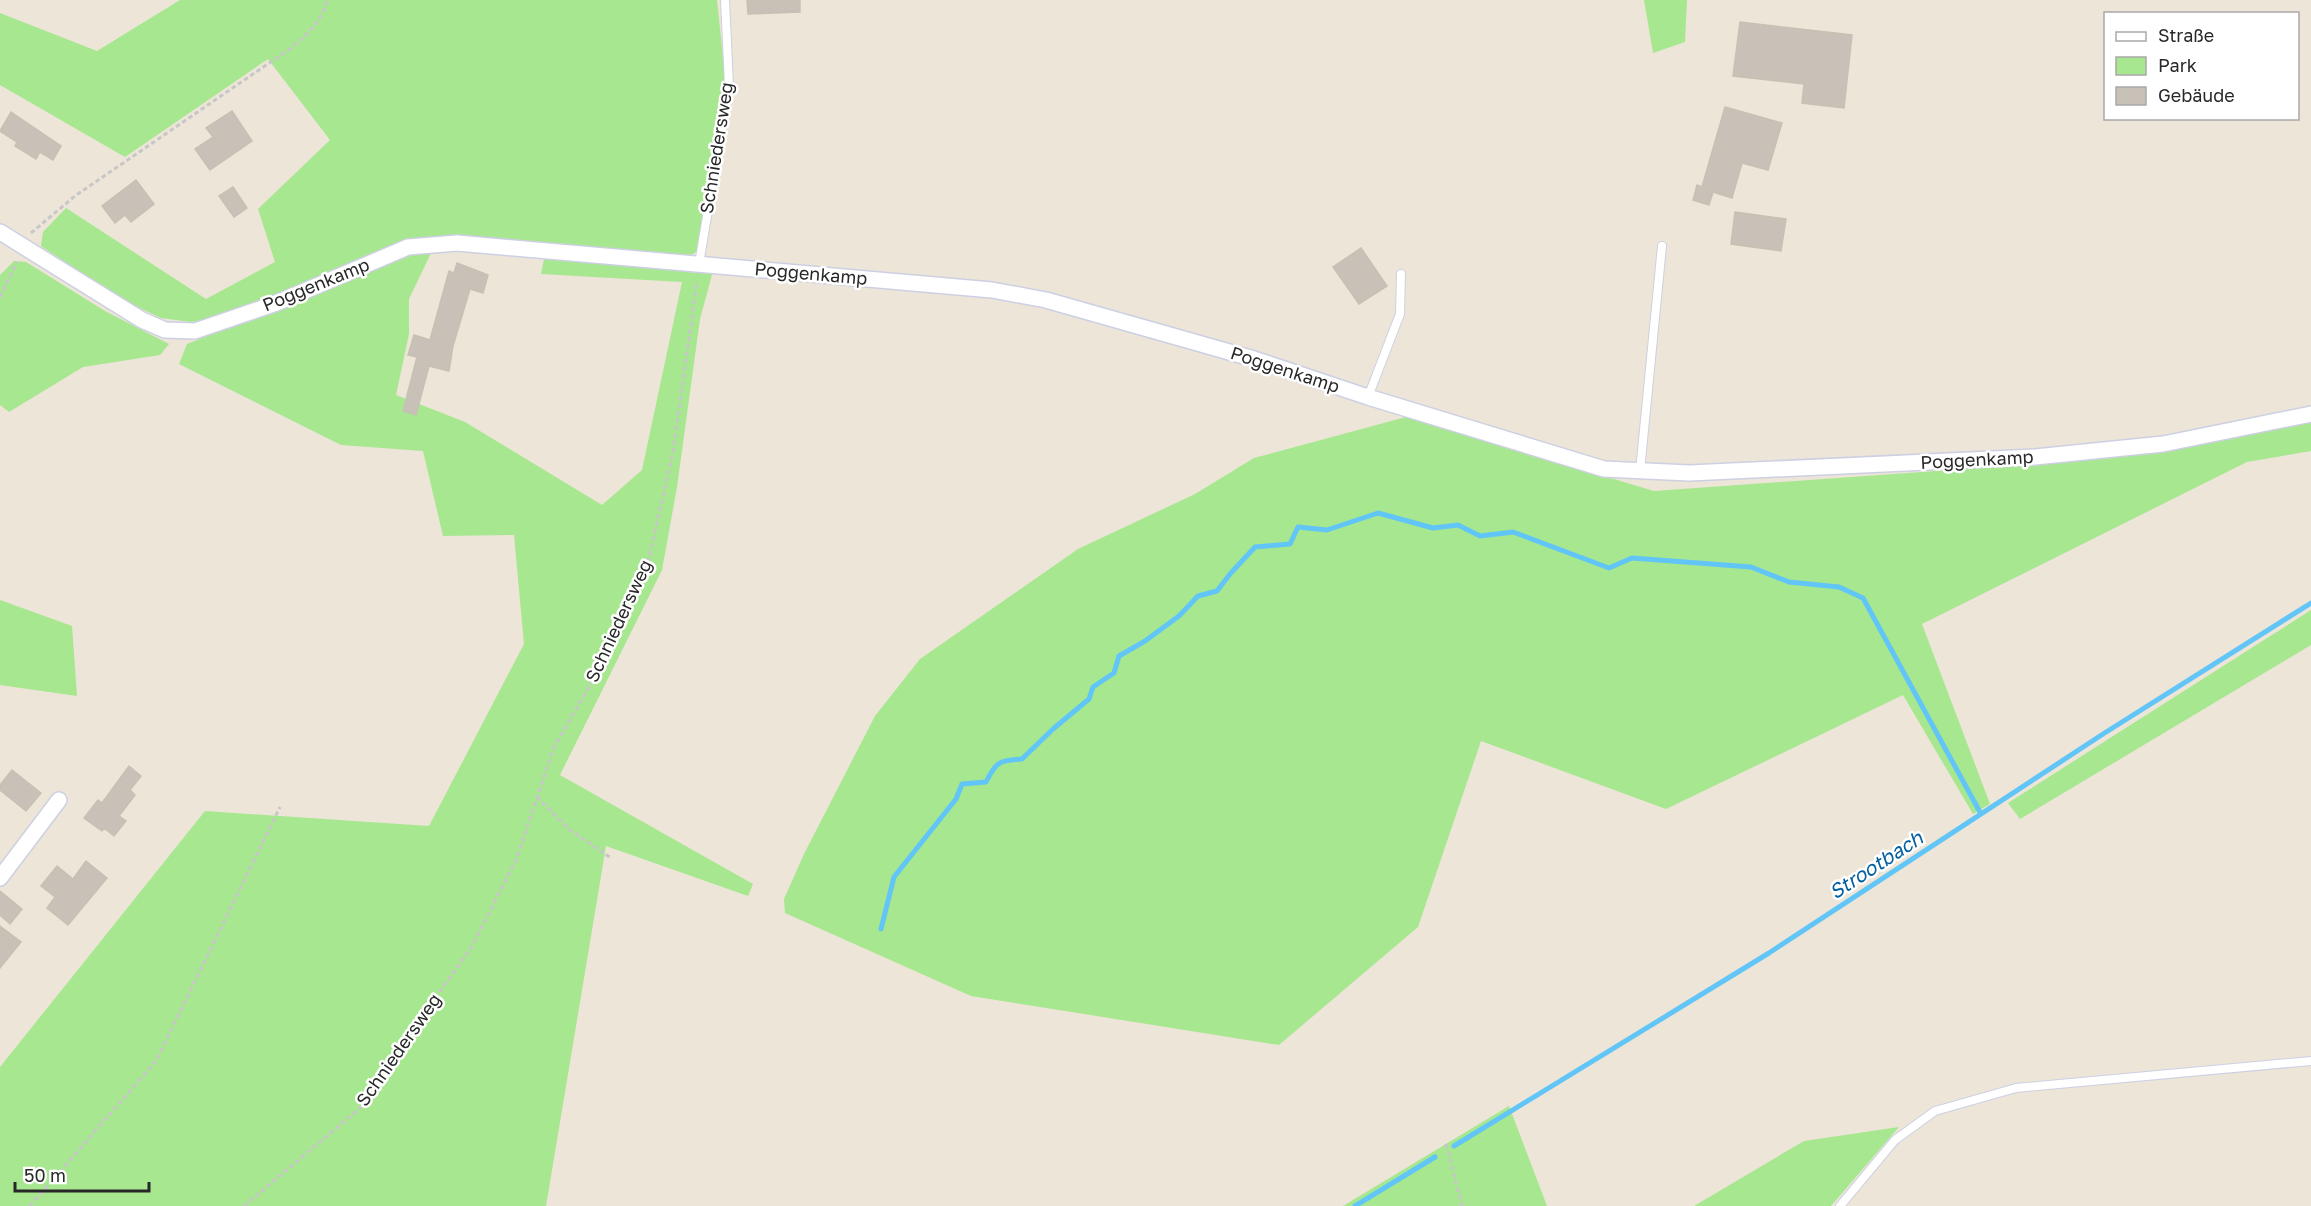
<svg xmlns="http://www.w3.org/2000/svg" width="2311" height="1206" font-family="'Golos Text',sans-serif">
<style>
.green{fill:#a7e78f}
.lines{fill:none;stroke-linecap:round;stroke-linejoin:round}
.stream{stroke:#61c5f7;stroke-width:5}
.building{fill:#c7c1b8;stroke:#c7c1b2;stroke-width:1.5}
.lane-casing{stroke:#cdd0e3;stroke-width:10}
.street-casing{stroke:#cdd0e3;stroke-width:18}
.path{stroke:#c7c7c7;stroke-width:3;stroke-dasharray:4.5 3;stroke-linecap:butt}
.lane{stroke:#fff;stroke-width:8}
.street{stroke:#fff;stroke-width:15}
.labels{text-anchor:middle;stroke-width:5;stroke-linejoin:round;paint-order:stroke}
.street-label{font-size:18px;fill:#282828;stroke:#fff}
.water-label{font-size:20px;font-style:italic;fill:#035fa1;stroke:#fff}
</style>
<rect width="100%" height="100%" fill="#ece5d8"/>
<!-- green -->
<path class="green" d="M180,0H717L726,86L698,251L691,255L438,237L398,244L282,294L217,318L191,322L161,318L119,298L41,246L43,232L66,208L206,299L275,262L258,209L330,140L268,59L125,157L0,85V13L97,51Z
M1644,0H1687L1685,42L1653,53Z
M431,253L409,299V334L396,395L465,422L602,505L642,470L682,282L541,274L544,259L564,257L678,268L693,273L713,271L700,319L677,487L662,570L560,775L753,884L748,896L606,846L546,1206H0V1067L205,811L429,826L524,644L514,535L443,536L423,451L341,445L179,364L187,344L415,254Z
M14,261L26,262L105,311L169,344L160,355L83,367L9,412L0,405V275Z
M1406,417L1654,491L2049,463L2311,421V451L2247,462L1922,624L1990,804L1973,814L1903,695L1666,809L1481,741L1418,927L1279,1045L971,996L785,913L784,899L804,854L875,716L920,659L1078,549L1195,494L1254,458Z
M0,600L72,626L77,696L0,685Z
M2311,610V645L2020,819L2008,803Z
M1509,1106L1547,1206H1343Z
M1899,1127L1831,1206H1694L1804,1141Z"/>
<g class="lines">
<!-- stream -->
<path class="stream" d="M881,929L894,877L956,799L962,784L986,782C996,762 999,760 1022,759L1053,729L1089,699L1093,687L1114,673L1119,656L1145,641L1179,616L1198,596L1217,591L1230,574L1255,547L1290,544L1298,527L1327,530L1378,513L1433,528L1458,525L1480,536L1513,532L1609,568L1632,558L1751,567L1789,582L1839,587L1863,598L1981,814
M1454,1146L1769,953L2103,734L2311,603
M1355,1206L1435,1157"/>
</g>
<!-- building -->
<path class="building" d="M747,0H800V12L748,14Z
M1740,22L1852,35L1844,108L1802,103L1804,84L1733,76Z
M1725,107L1782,123L1768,170L1742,163L1732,198L1713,192L1709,205L1693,200L1697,185L1702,187Z
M232,111L252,141L210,170L195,149L213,137L206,128Z
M11,112L61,146L53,160L40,152L36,159L15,146L17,142L0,131Z
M136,180L154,204L131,222L125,215L115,223L102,206Z
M233,187L247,208L234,217L219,196Z
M1735,212L1786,219L1781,251L1731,244Z
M1361,248L1387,286L1359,304L1333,267Z
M457,263L488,275L483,293L470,289L453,346L449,371L429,366L416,415L403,411L417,357L408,355L414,335L430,340L449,271L454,273Z
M129,766L141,776L130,790L135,795L119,816L126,821L114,836L104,828L102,831L84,818L98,800L102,803Z
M12,770L41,793L26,811L0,790V785Z
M86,861L107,878L68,925L47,908L55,897L41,886L57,866L73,879Z
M0,891L22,909L10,924L0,915Z
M0,926L21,942L0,968Z"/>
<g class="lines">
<defs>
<path id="lane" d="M699,264L729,85L725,0
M1368,397L1400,314L1401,274
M1640,471L1662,246
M1840,1206L1895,1140L1935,1111L2016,1088L2311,1061"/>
<path id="street" d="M0,232L142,320L165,330L195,331L274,304L408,247L457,243L992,290L1046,300L1254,359L1368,397L1604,469L1689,473L2035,457L2163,444L2311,414
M0,878L59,800"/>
</defs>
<!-- lane casing -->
<use href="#lane" class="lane-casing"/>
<!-- street casing -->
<use href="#street" class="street-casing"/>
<!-- path -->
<path class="path" d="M31,233L75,196L291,48C307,34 322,22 327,0
M0,297L17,262
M537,797L569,829L611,858
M1446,1144L1462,1206
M30,1206L156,1061L280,807
M244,1206L360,1108L384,1068L471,948L516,860L554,747L607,656L648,562L673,452L697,281"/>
<!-- lane -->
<use href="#lane" class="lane"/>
<!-- street -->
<use href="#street" class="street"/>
</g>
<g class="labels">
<!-- street labels -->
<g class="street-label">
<text transform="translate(717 148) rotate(-81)" y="6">Schniedersweg</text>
<text transform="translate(811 274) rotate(5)" y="6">Poggenkamp</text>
<text transform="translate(316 285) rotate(-22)" y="6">Poggenkamp</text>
<text transform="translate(1285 370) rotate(18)" y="6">Poggenkamp</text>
<text transform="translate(1977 460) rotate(-3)" y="6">Poggenkamp</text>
<text transform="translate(619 621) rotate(-65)" y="6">Schniedersweg</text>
<text transform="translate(399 1050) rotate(-55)" y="6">Schniedersweg</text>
</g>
<!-- water labels -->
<g class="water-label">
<text transform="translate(1876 865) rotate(-33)" y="7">Strootbach</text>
</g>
</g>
<!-- legend -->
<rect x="2104" y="12" width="195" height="108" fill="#ffffff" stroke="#a9a9a9" stroke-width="1.5"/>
<rect x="2116" y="32" width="30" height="9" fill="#ffffff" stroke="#a9a9a9" stroke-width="1.5"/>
<text x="2158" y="42" font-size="18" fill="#282828">Straße</text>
<rect x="2116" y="57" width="30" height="18" fill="#a7e78f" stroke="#a9a9a9" stroke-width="1.5"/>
<text x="2158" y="72" font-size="18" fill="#282828">Park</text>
<rect x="2116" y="87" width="30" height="18" fill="#c7c1b8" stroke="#a9a9a9" stroke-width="1.5"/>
<text x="2158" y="102" font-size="18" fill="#282828">Gebäude</text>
<!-- scale -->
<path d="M15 1182v9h134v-9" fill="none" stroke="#282828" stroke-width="3"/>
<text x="24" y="1182" font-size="18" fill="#282828" stroke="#ffffff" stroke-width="4.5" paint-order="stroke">50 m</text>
</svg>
